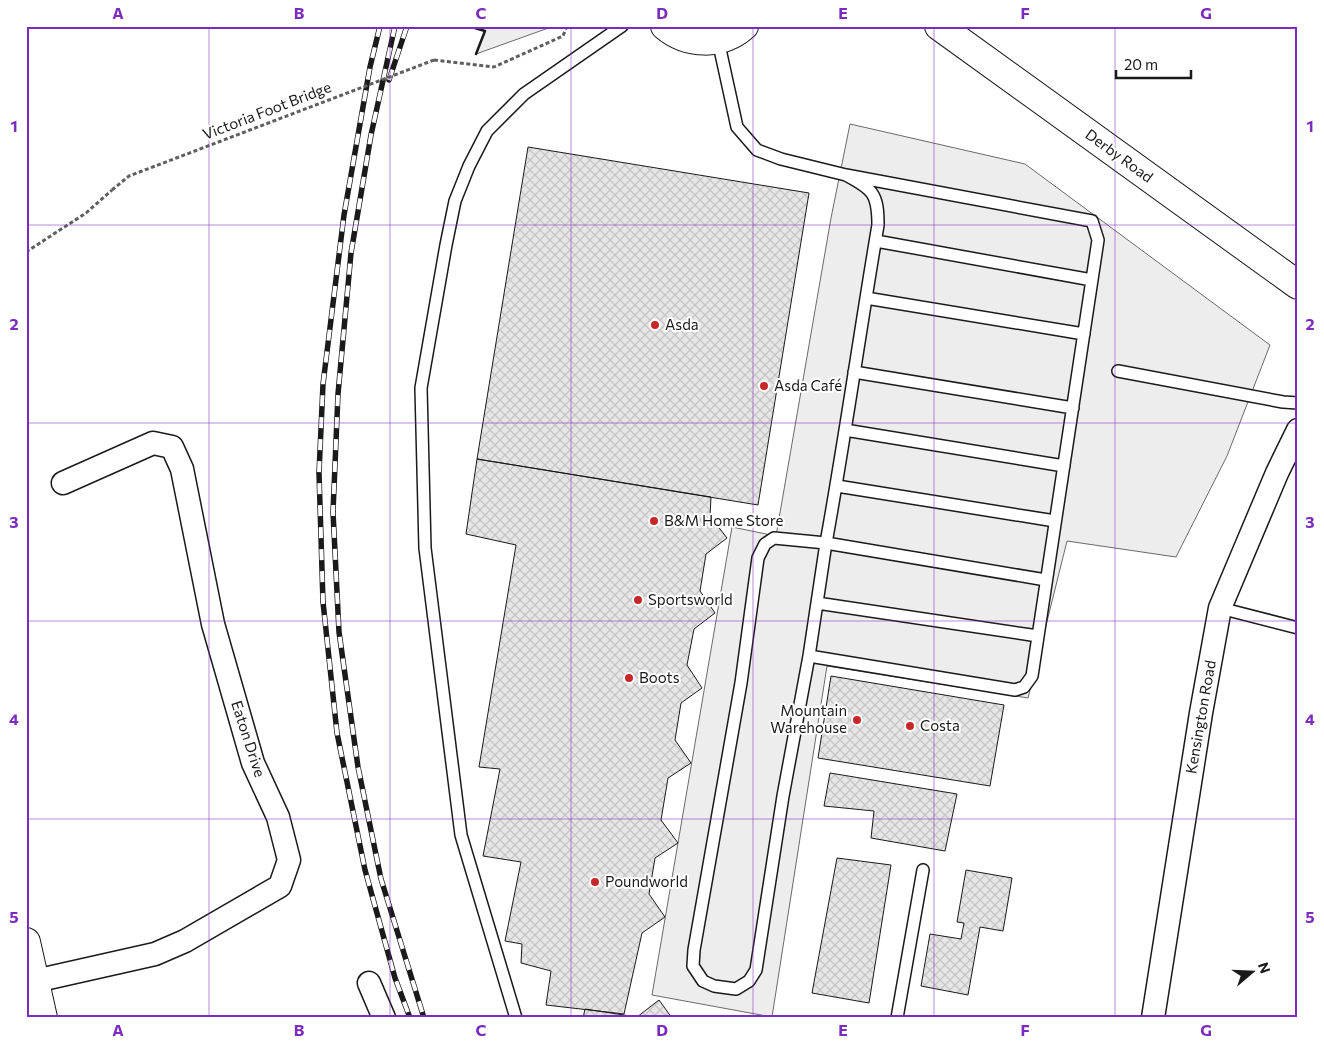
<svg xmlns="http://www.w3.org/2000/svg" width="1324" height="1044" font-family="Commissioner,sans-serif">
<style>
.parking{fill:#ededed;stroke:#6a6a6a}
.building{fill:url(#building-cross-hatch);stroke:#1a1a1a}
.lines{fill:none;stroke-linecap:round;stroke-linejoin:round}
.service-casing{stroke:#1a1a1a;stroke-width:14}
.minor-casing{stroke:#1a1a1a;stroke-width:25}
.tertiary-casing{stroke:#1a1a1a;stroke-width:30}
.path{stroke:#5f5f5f;stroke-width:3;stroke-dasharray:4 2.5;stroke-linecap:butt}
.service{stroke:#fff;stroke-width:11}
.minor{stroke:#fff;stroke-width:22}
.tertiary{stroke:#fff;stroke-width:28}
.rail-casing{stroke:#1a1a1a;stroke-width:5.5}
.rail{stroke:#fff;stroke-width:4;stroke-dasharray:11;stroke-linecap:butt}
.path-bridge{stroke:#5f5f5f;stroke-width:3;stroke-dasharray:4 2.5;stroke-linecap:butt}
.wall{stroke:#1a1a1a;stroke-width:2.5}
.grid{fill:none;stroke:#7b2cbf;stroke-width:1;stroke-opacity:0.55}
.poi-dot{fill:#c62828;stroke:#fff;stroke-width:2}
.labels{text-anchor:middle;stroke-width:4;stroke-linejoin:round;paint-order:stroke}
.street-label{font-size:15px;fill:#1a1a1a;stroke:#fff}
.poi-label{font-size:15px;fill:#1a1a1a;stroke:#fff;text-anchor:start}
.neatline{fill:none;stroke:#7b2cbf;stroke-width:2}
.grid-label{font-size:16px;text-anchor:middle;font-weight:bold;fill:#7b2cbf}
</style>
<defs>
<pattern id="building-cross-hatch" width="8" height="8" patternUnits="userSpaceOnUse" patternTransform="scale(1.25)"><rect width="8" height="8" fill="#e6e6e6"/><path d="M0 0l8 8M0 8l8-8" fill="none" stroke="#c5c5c5"/></pattern>
</defs>
<rect width="100%" height="100%" fill="#fff"/>
<!-- parking -->
<path class="parking" d="M468,26H554L476,54L485,31Z
M850,124L1025,164L1270,345L1227,456L1176,557L1067,541L1028,698L827,666L772,1017L652,995L732,527L776,536L831,218Z"/>
<!-- building -->
<path class="building" d="M528,147L809,193L758,505L477,459Z
M477,459L711,497L710,516L727,538L706,554L700,591L715,613L694,629L687,665L702,688L681,703L675,740L691,763L668,778L661,820L678,843L655,858L649,894L665,917L642,933L624,1014L546,1005L551,971L521,963L522,944L505,941L521,862L483,856L500,769L479,767L516,545L466,534Z
M831,676L1004,705L990,786L818,758Z
M830,773L957,794L945,851L871,838L874,811L824,806Z
M837,858L891,865L869,1003L812,993Z
M966,870L1012,878L1003,931L980,927L968,995L921,986L930,934L961,939L964,923L957,922Z
M659,1000L672,1018H583L585,1009L637,1017Z"/>
<g class="lines">
<defs>
<path id="service" d="M718,40L737,127L757,150L781,159L846,175L1092,221L1098,240L1032,676L1024,687L1015,690L809,656
M846,175C873,189 878,194 878,225C860,331 845,438 826,543L774,538L765,544L758,558L741,683L694,950L693,966L703,981L714,986L736,989L749,981L756,970L783,796L809,656L826,543L1046,580
M876,241L1092,280
M866,298L1084,334
M1118,371L1283,402L1298,403
M854,372L1073,408
M845,430L1064,466
M837,486L1055,521
M817,603L1038,636
M1220,608L1298,628
M516,1018L461,835L425,548L421,388L446,245L455,201L469,166L487,131L524,94L622,26
M897,1018L923,870"/>
<path id="minor" d="M35,981L155,954L185,941L280,886L289,860L278,817L253,763L213,624L182,469L172,447L153,443L63,483
M369,983L384,1018
M1153,1018L1201,713L1220,608L1277,473L1298,430"/>
<path id="tertiary" d="M665,26C687,45 722,46 744,26
M939,26L1298,285
M26,942L43,1018"/>
</defs>
<!-- service casing -->
<use href="#service" class="service-casing"/>
<!-- minor casing -->
<use href="#minor" class="minor-casing"/>
<!-- tertiary casing -->
<use href="#tertiary" class="tertiary-casing"/>
<!-- path -->
<path class="path" d="M434,60L494,67L563,36L567,26
M26,252L86,213L112,190"/>
<!-- service -->
<use href="#service" class="service"/>
<!-- minor -->
<use href="#minor" class="minor"/>
<!-- tertiary -->
<use href="#tertiary" class="tertiary"/>
<defs>
<path id="rail" d="M380,26L370,67L344,215L323,384L319,473L323,602L337,733L365,870L395,978L410,1018
M395,26L371,135L351,253L338,394L333,512L339,632L358,767L381,879L424,1018
M389,80L407,26"/>
</defs>
<!-- rail casing -->
<use href="#rail" class="rail-casing"/>
<!-- rail -->
<use href="#rail" class="rail"/>
<!-- path-bridge -->
<path class="path-bridge" d="M112,190L129,176L434,60"/>
<!-- wall -->
<path class="wall" d="M468,26L485,31L476,54"/>
</g>
<!-- grid -->
<path class="grid" d="M209,26V1018M390,26V1018M571,26V1018M753,26V1018M934,26V1018M1115,26V1018M26,225H1298M26,423H1298M26,621H1298M26,819H1298"/>
<!-- markers -->
<g class="poi-dot">
<circle cx="655" cy="325" r="5"/>
<circle cx="764" cy="386" r="5"/>
<circle cx="654" cy="521" r="5"/>
<circle cx="638" cy="600" r="5"/>
<circle cx="629" cy="678" r="5"/>
<circle cx="857" cy="720" r="5"/>
<circle cx="910" cy="726" r="5"/>
<circle cx="595" cy="882" r="5"/>
</g>
<g class="labels">
<!-- street labels -->
<g class="street-label">
<text transform="translate(267 111) rotate(-21)" y="5">Victoria Foot Bridge</text>
<text transform="translate(1119 156) rotate(36)" y="5">Derby Road</text>
<text transform="translate(1201 717) rotate(-80)" y="5">Kensington Road</text>
<text transform="translate(248 739) rotate(72)" y="5">Eaton Drive</text>
</g>
<!-- poi labels -->
<g class="poi-label">
<text x="665" y="330">Asda</text>
<text x="774" y="391">Asda Café</text>
<text x="664" y="526">B&amp;M Home Store</text>
<text x="648" y="605">Sportsworld</text>
<text x="639" y="683">Boots</text>
<text x="847" y="716" text-anchor="end">Mountain<tspan x="847" dy="17">Warehouse</tspan></text>
<text x="920" y="731">Costa</text>
<text x="605" y="887">Poundworld</text>
</g>
</g>
<!-- border -->
<rect width="1324" height="1044" fill="none" stroke="#ffffff" stroke-width="55"/>
<!-- north arrow -->
<g transform="translate(1252 972) rotate(71)" stroke="#ffffff" stroke-width="4" paint-order="stroke">
<path d="M0-4L9 19L0 12L-9 19Z" fill="#1a1a1a"/>
<text y="-8" font-size="14" font-weight="bold" text-anchor="middle" fill="#1a1a1a">N</text>
</g>
<!-- scale -->
<path d="M1116 70v8h75v-8" fill="none" stroke="#1a1a1a" stroke-width="2.5"/>
<text x="1124" y="70" font-size="15" fill="#1a1a1a" stroke="#ffffff" stroke-width="4" paint-order="stroke">20 m</text>
<rect x="28" y="28" width="1268" height="988" class="neatline"/>
<g class="grid-label">
<text x="118" y="19">A</text>
<text x="299" y="19">B</text>
<text x="481" y="19">C</text>
<text x="662" y="19">D</text>
<text x="843" y="19">E</text>
<text x="1025" y="19">F</text>
<text x="1206" y="19">G</text>
<text x="14" y="132">1</text>
<text x="1310" y="132">1</text>
<text x="14" y="330">2</text>
<text x="1310" y="330">2</text>
<text x="14" y="528">3</text>
<text x="1310" y="528">3</text>
<text x="14" y="725">4</text>
<text x="1310" y="725">4</text>
<text x="14" y="923">5</text>
<text x="1310" y="923">5</text>
<text x="118" y="1036">A</text>
<text x="299" y="1036">B</text>
<text x="481" y="1036">C</text>
<text x="662" y="1036">D</text>
<text x="843" y="1036">E</text>
<text x="1025" y="1036">F</text>
<text x="1206" y="1036">G</text>
</g>
</svg>
